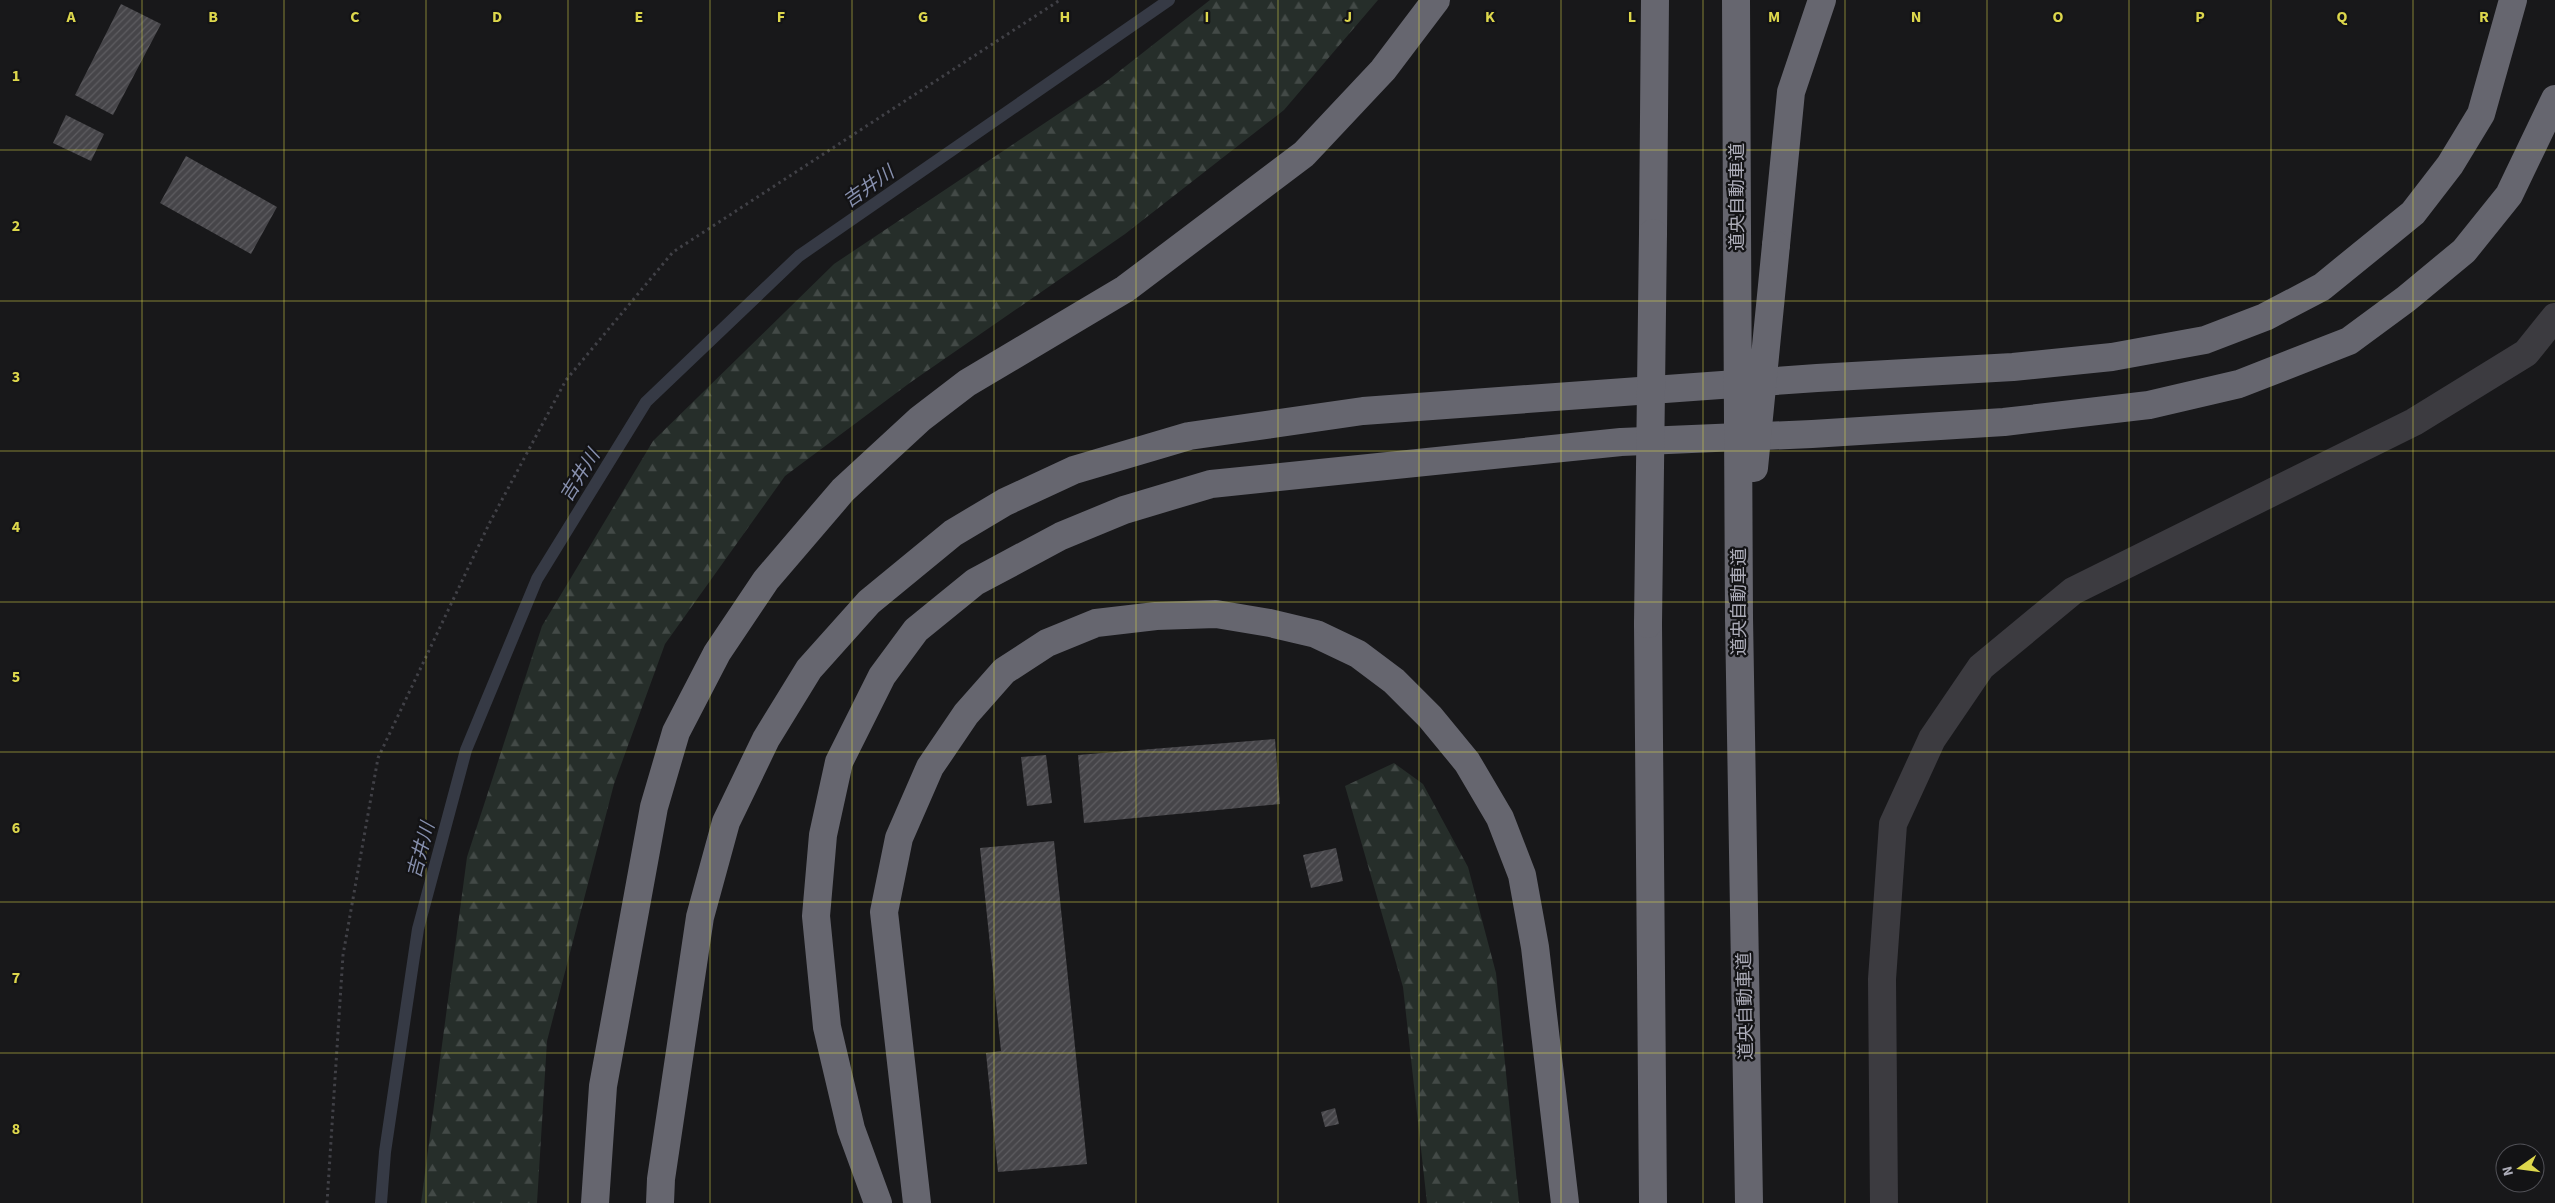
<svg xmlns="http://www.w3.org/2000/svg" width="2555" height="1203" font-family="'Source Sans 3','Noto Sans JP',sans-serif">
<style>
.forest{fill:url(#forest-firs)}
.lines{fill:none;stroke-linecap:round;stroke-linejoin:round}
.stream{stroke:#363a45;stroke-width:12}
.building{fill:url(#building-hatch)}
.path{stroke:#414147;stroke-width:3;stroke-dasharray:2.5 4;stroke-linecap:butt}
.street{stroke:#3c3b40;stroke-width:28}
.highway{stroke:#66666f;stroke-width:28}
.highway-bridge{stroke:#66666f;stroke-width:28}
.grid{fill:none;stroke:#ddd74c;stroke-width:1;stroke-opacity:0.55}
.labels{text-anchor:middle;stroke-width:4.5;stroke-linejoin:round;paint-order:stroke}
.street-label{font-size:18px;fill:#acacb8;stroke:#131315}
.water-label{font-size:19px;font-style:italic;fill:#8790ae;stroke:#131315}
.grid-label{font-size:16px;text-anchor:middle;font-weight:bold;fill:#ddd74c;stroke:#131315;stroke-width:4.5;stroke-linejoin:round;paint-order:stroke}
</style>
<defs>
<pattern id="forest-firs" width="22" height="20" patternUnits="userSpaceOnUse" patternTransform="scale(1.25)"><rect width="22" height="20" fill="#262e2a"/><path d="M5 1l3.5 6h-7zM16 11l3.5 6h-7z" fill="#434a47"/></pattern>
<pattern id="building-hatch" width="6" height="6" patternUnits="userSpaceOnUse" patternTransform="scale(1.25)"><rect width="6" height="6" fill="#464549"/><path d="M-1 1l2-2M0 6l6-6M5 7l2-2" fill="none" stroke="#5e5d61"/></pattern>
</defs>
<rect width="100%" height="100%" fill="#18181a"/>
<!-- forest -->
<path class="forest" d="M1210,0H1378L1284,110L1125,234L911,382L785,476L665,644L614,784L547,1041L537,1203H421L467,857L542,626L653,441L834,264L1103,84Z
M1394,763L1423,784L1468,867L1496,973L1519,1203H1427L1403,987L1345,786Z"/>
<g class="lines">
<!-- stream -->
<path class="stream" d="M381,1203L385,1152L418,929L466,750L537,579L646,402L799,256L1169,0"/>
</g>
<!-- building -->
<path class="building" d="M121,4L161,24L113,115L75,95Z
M66,115L104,134L91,161L53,143Z
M186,156L277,207L251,254L160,203Z
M1275,739L1280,804L1084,823L1078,755Z
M1046,755L1052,803L1027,806L1021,757Z
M1054,841L1087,1164L998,1172L986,1053L1001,1051L980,848Z
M1336,848L1343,881L1311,888L1303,855Z
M1335,1108L1339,1124L1325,1127L1321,1112Z"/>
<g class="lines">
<!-- path -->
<path class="path" d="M327,1203L343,955L378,758L489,524L566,380L673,252L1060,0"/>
<!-- street -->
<path class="street" d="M1884,1203L1882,979L1893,824L1932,739L1981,667L2073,591L2414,422L2526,353L2555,317"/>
<!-- highway -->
<path class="highway" d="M1736,0L1737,228
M1653,233L1655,0
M1776,245L1791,92L1822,0
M1739,618L1749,1203
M1648,624L1653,1203
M595,1203L603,1086L654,807L676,732L717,653L766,580L843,490L920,419L967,383L1125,289L1304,154L1383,70L1436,0
M660,1203L661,1179L700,917L726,822L766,739L809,669L869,602L953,533L1005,502L1074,470L1189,436L1363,411L1817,378L2013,367L2112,357L2205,340L2265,317L2322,287L2413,213L2450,165L2481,114L2513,0
M878,1203L851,1129L827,1027L816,916L823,835L839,762L882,676L916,630L975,582L1061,536L1124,510L1211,484L1621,442L1812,434L2004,422L2149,405L2239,384L2349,341L2406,299L2464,251L2509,195L2555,99
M917,1203L884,912L899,838L930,767L966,714L1004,671L1047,643L1096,623L1156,616L1216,614L1270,623L1316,634L1358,654L1394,681L1430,717L1467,762L1500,818L1522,875L1535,947L1565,1203"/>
<!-- highway-bridge -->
<path class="highway-bridge" d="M1737,228L1739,618
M1754,468L1776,245
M1648,624L1653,233"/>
</g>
<!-- grid -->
<path class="grid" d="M142,0V1203M284,0V1203M426,0V1203M568,0V1203M710,0V1203M852,0V1203M994,0V1203M1136,0V1203M1278,0V1203M1419,0V1203M1561,0V1203M1703,0V1203M1845,0V1203M1987,0V1203M2129,0V1203M2271,0V1203M2413,0V1203M0,150H2555M0,301H2555M0,451H2555M0,602H2555M0,752H2555M0,902H2555M0,1053H2555"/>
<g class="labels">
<!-- street labels -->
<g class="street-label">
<text transform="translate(1737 197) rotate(-90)" y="6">道央自動車道</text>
<text transform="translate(1739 602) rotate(-90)" y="6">道央自動車道</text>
<text transform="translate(1745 1006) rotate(-91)" y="6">道央自動車道</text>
</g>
<!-- water labels -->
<g class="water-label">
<text transform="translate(868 186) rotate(-35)" y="7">吉井川</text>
<text transform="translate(579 475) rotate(-58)" y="7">吉井川</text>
<text transform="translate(420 850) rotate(-75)" y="7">吉井川</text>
</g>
</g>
<g class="grid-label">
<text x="71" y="22">A</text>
<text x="213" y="22">B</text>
<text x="355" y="22">C</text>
<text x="497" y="22">D</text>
<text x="639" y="22">E</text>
<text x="781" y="22">F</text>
<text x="923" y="22">G</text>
<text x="1065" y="22">H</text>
<text x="1207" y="22">I</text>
<text x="1348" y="22">J</text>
<text x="1490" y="22">K</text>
<text x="1632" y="22">L</text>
<text x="1774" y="22">M</text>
<text x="1916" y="22">N</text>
<text x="2058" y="22">O</text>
<text x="2200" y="22">P</text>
<text x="2342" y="22">Q</text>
<text x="2484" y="22">R</text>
<text x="16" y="81">1</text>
<text x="16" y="231">2</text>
<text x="16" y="382">3</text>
<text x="16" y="532">4</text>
<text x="16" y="682">5</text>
<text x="16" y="833">6</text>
<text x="16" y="983">7</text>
<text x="16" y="1134">8</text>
</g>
<!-- north arrow -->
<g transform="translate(2520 1168) rotate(256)"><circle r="24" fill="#131315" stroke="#505056"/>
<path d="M0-4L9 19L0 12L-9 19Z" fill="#ddd74c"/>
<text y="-8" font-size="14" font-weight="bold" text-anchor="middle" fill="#acacb8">N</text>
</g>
</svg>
